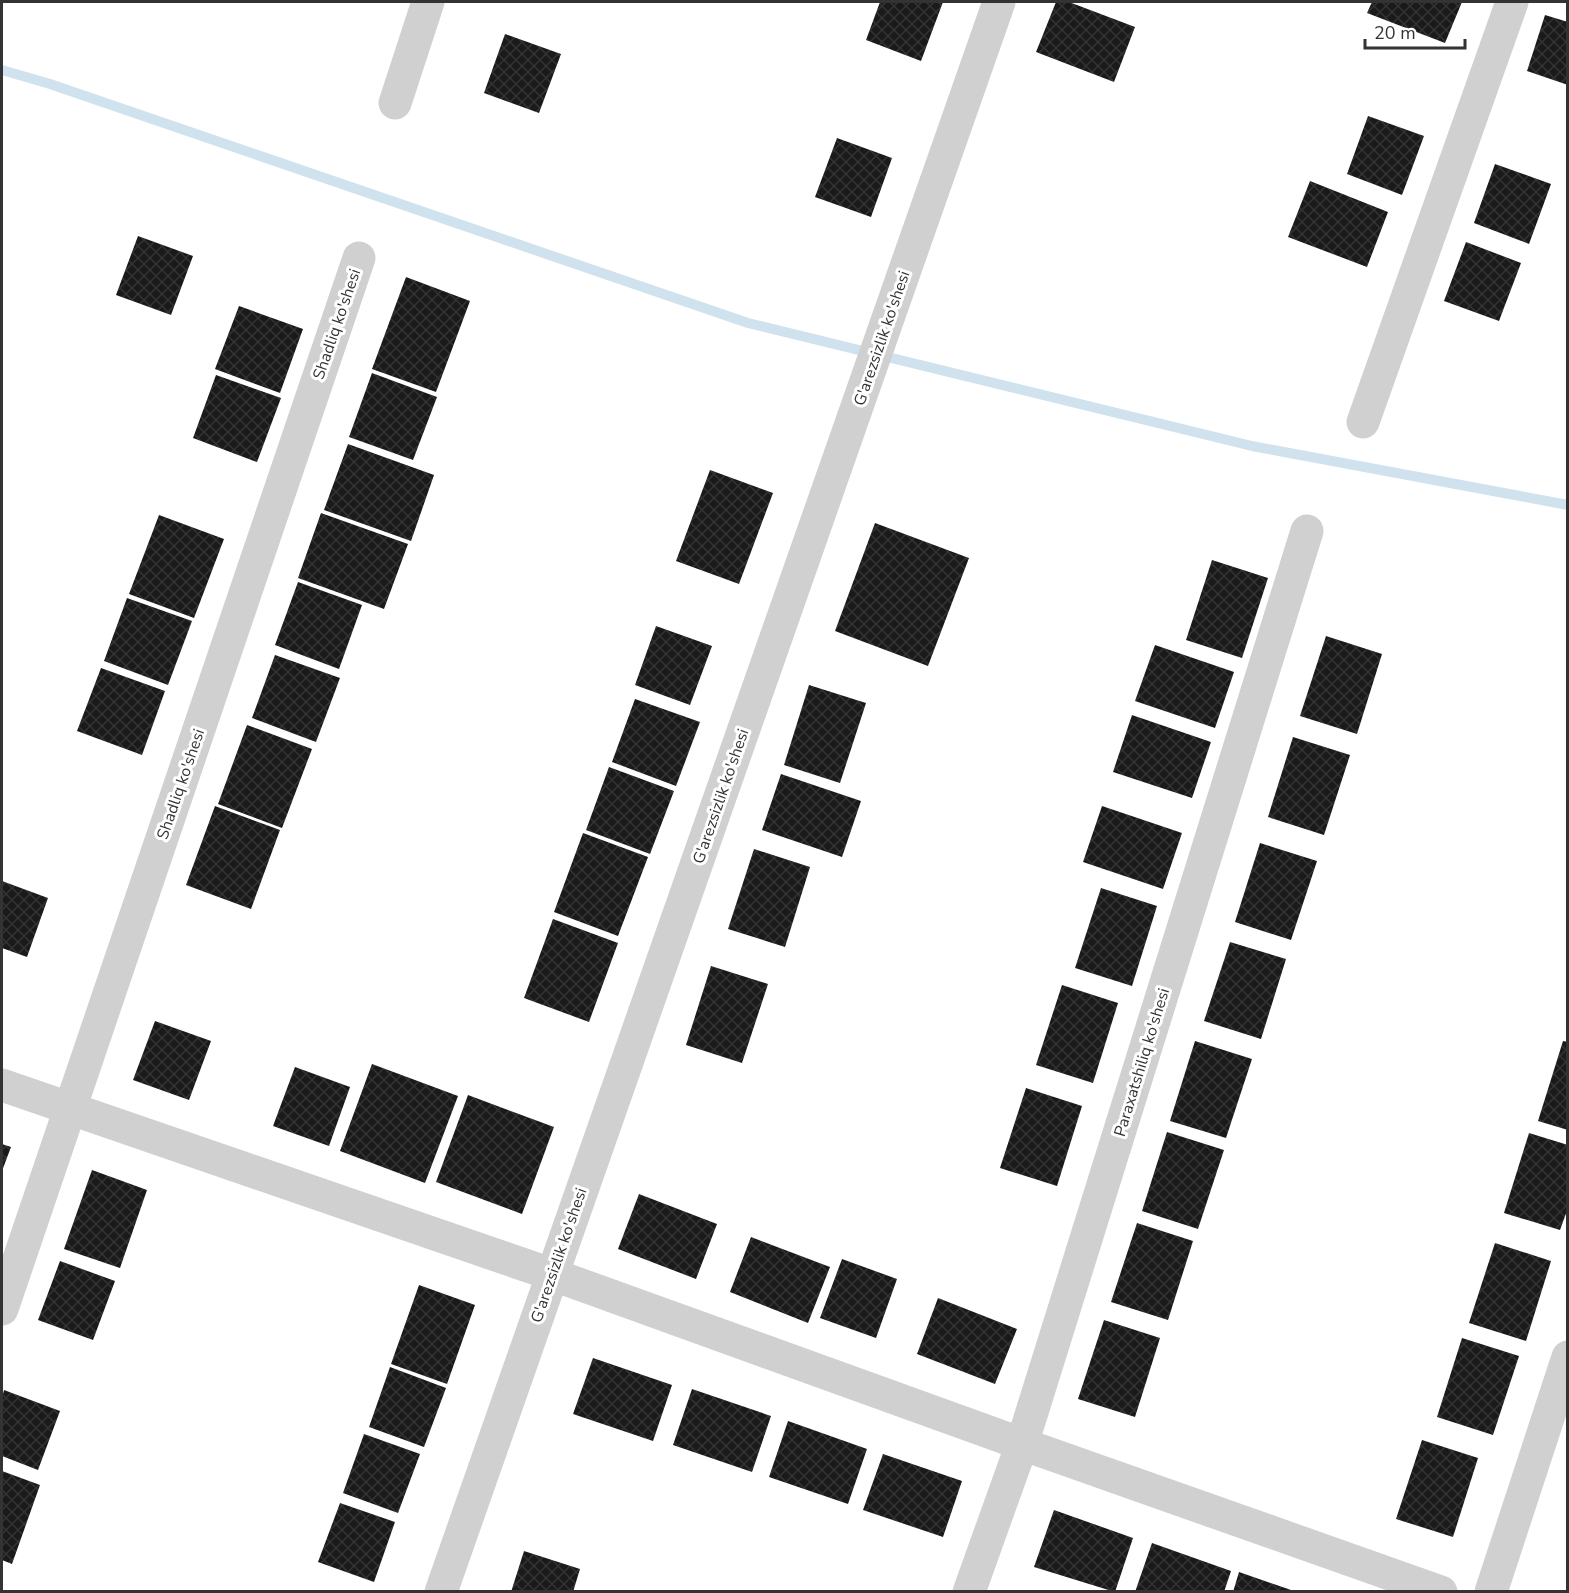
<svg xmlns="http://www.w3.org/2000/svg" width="1569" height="1593" font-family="'Nunito Sans',sans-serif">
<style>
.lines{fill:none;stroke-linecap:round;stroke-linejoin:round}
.stream{stroke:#cfe2ee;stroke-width:10}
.building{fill:url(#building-cross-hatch)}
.street{stroke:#d0d0d0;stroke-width:33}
.labels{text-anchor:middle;stroke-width:6;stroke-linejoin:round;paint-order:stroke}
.street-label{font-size:16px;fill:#333;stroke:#fff}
</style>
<defs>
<pattern id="building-cross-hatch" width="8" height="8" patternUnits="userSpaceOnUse" patternTransform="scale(1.5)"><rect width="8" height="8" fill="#1a1a1a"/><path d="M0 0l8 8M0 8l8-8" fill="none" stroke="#333"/></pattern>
</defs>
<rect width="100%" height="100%" fill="#fff"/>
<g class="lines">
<!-- stream -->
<path class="stream" d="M2,70L50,84L748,323L1252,446L1568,505"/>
</g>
<!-- building -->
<path class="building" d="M880,2H943L921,61L866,40Z
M1056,2H1069L1135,27L1114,82L1036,52Z
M1372,2H1462L1445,43L1367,13Z
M1545,15L1568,22V85L1527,71Z
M505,34L561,54L539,113L484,93Z
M1368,116L1424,136L1402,195L1347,174Z
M837,138L892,158L871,217L815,197Z
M1495,164L1551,184L1529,244L1474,223Z
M1310,181L1388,212L1367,267L1288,237Z
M138,236L193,256L171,315L116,295Z
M1466,242L1521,263L1499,321L1444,301Z
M406,277L470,301L436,392L372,369Z
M239,306L303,329L280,393L215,369Z
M372,373L437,397L413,460L349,437Z
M216,375L281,398L257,462L193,438Z
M348,444L434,475L411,541L324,510Z
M710,470L773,493L739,584L676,561Z
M321,513L408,544L384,609L298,578Z
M159,515L224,539L194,618L129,594Z
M875,523L969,558L928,666L835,631Z
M1212,560L1268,578L1242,658L1186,640Z
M298,582L362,605L339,669L275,645Z
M127,598L192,621L168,685L104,661Z
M656,626L712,646L690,705L635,685Z
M1326,636L1382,654L1357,734L1300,716Z
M1155,645L1234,672L1215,728L1135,701Z
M275,655L340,678L316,742L252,718Z
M101,668L165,691L142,755L77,731Z
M809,685L866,703L840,783L784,765Z
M635,699L700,722L676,786L612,762Z
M1132,715L1211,742L1192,798L1113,772Z
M247,725L312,749L282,828L218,804Z
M1293,737L1350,755L1324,835L1268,817Z
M609,767L674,791L650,854L586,830Z
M781,774L861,801L842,857L762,830Z
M215,806L280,830L251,909L186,885Z
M1102,806L1182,833L1163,889L1083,862Z
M583,833L648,857L618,936L554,912Z
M1260,843L1317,861L1291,940L1235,922Z
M754,849L810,867L785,947L728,929Z
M2,881L48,898L27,957L2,948Z
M1101,888L1157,906L1132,986L1075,968Z
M553,919L618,943L589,1022L524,998Z
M1230,942L1286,959L1261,1039L1204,1021Z
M711,966L768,984L742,1063L686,1045Z
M1062,985L1118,1003L1093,1083L1036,1065Z
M155,1021L211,1041L189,1100L133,1080Z
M1195,1041L1252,1059L1226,1138L1170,1121Z
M1563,1041L1568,1042V1130L1538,1121Z
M372,1064L458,1096L425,1183L340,1151Z
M295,1067L350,1087L329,1146L273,1126Z
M1026,1088L1082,1106L1057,1186L1000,1168Z
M468,1095L554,1127L522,1214L436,1182Z
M1167,1132L1224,1150L1198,1229L1142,1211Z
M1529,1133L1568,1145V1208L1560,1230L1504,1213Z
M2,1144L11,1147L2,1171Z
M92,1170L147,1190L120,1268L64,1249Z
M639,1194L717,1224L696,1279L618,1249Z
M1137,1223L1193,1241L1168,1320L1111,1302Z
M751,1237L830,1267L808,1323L730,1292Z
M1495,1243L1551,1261L1526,1341L1469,1323Z
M842,1259L897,1279L876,1338L820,1318Z
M60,1261L115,1281L93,1340L38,1320Z
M419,1285L475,1305L447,1384L391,1364Z
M938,1298L1017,1329L995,1384L917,1354Z
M1104,1320L1160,1338L1135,1417L1078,1399Z
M1462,1338L1519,1356L1493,1435L1437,1417Z
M593,1358L672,1385L653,1441L573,1414Z
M390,1367L446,1388L424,1447L369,1427Z
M692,1389L771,1416L752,1472L673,1445Z
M4,1390L60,1411L38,1470L2,1456V1398Z
M788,1421L867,1449L848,1504L769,1477Z
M364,1434L420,1454L398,1513L343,1493Z
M1422,1440L1478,1458L1453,1537L1396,1519Z
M883,1454L962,1481L943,1537L863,1510Z
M2,1471L40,1485L12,1564L2,1560Z
M340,1503L395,1522L374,1582L318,1562Z
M1054,1510L1133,1538L1115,1592L1034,1567Z
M1152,1543L1231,1571L1224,1592H1135Z
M524,1551L580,1569L573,1592H511Z
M1239,1572L1294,1591V1592H1233Z"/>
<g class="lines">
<!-- street -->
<path class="street" d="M395,103L428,2
M1363,422L1512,2
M2,1085L551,1274L1022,1444L1441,1592
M2,1309L359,258
M441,1592L999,2
M969,1592L1022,1444L1307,531
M1491,1592L1568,1357"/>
</g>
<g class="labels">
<!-- street labels -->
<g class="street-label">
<text transform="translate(336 324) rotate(-71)" y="6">Shadliq ko'shesi</text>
<text transform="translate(881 338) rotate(-71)" y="6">G'arezsizlik ko'shesi</text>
<text transform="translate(180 784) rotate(-71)" y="6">Shadliq ko'shesi</text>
<text transform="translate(720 796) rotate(-71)" y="6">G'arezsizlik ko'shesi</text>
<text transform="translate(1141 1062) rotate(-73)" y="6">Paraxatshiliq ko'shesi</text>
<text transform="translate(558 1255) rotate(-71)" y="6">G'arezsizlik ko'shesi</text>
</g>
</g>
<!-- border -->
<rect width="1569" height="1593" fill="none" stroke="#333333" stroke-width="6"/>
<!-- scale -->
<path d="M1365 39v9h100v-9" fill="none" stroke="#333333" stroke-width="3"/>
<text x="1374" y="39" font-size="18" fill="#333333" stroke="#ffffff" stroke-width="4.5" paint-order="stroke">20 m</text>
</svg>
